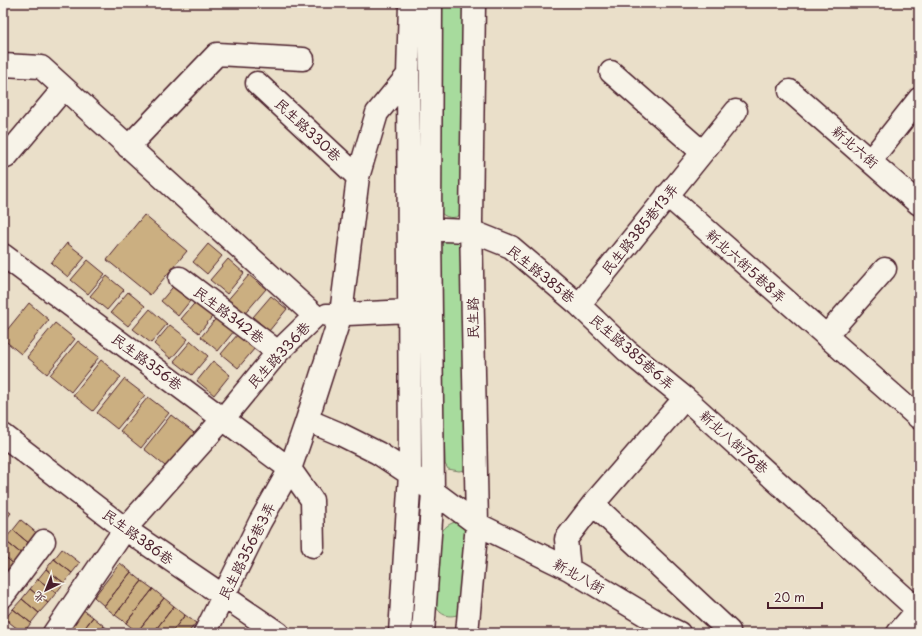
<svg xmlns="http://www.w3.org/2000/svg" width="922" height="636" font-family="'Playpen Sans','LXGW WenKai TC',sans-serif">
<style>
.green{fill:#a7db9d;stroke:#787d64}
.building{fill:#cbaf81;stroke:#4a1f2b}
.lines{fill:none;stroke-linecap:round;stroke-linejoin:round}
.minor-casing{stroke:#4a1f2b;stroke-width:25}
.minor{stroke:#f7f3e8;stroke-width:22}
.labels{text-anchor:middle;stroke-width:3.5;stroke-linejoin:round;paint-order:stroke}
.street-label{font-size:14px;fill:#4a1f2b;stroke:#f7f3e8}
</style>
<rect width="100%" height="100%" fill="#eadfc9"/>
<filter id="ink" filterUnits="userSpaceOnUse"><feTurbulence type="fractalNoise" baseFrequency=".025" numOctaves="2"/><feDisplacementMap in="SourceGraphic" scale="8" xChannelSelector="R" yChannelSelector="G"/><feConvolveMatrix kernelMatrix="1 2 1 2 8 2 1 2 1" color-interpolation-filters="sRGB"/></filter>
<g filter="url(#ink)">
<!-- green -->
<path class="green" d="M438,3H470L461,214C454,220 445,218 439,211Z
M446,237L461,240L468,467L465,470L459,471L448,469L445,464L439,247Z
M455,522L467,530L462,613C451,618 442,617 436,607L439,537C443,529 446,525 455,522Z"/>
<!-- building -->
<path class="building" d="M144,215L187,251L150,295L107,260Z
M67,243L85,257L68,277L51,263Z
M208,244L222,256L207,274L193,262Z
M228,259L244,273L227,294L210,280Z
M88,260L105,274L88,294L71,280Z
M249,275L266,289L242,317L225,303Z
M107,276L124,290L107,310L90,296Z
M177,282L194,296L178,316L161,301Z
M128,292L145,306L128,326L111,312Z
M271,296L287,309L269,331L253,317Z
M198,299L215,313L199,333L181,319Z
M29,303L49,320L21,354L3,339V335Z
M150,309L167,324L151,343L133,329Z
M217,317L234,331L218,351L201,337Z
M55,323L75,339L47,374L27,357Z
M170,325L188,339L171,359L154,344Z
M238,334L255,348L238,368L221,354Z
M78,341L99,357L71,392L50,375Z
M191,341L208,356L192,375L174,361Z
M101,360L121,377L93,411L73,395Z
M213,361L230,375L214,395L197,381Z
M124,379L145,395L117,429L97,413Z
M148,397L169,413L141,448L120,431Z
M171,415L198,436L170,470L144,449Z
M3,507L11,513L3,523Z
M21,520L39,535L31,545L13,530Z
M13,530L31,545L23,555L4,540Z
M4,540L23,555L15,565L3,555V541Z
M62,549L80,563L72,573L54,559Z
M3,555L15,565L7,575L3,572Z
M54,559L72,573L64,583L46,569Z
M120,563L131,572L104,606L94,597Z
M46,569L64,583L56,593L38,579Z
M131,572L142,581L115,615L104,606Z
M38,579L56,593L48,603L30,589Z
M142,581L153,589L126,623L115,615Z
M30,589L48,603L39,613L22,599Z
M153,589L164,598L137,632L126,623Z
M164,598L174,606L153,633H138L137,632Z
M22,599L39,613L31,623L13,609Z
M174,606L185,615L171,633H153Z
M13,609L31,623L23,633L5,619Z
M82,609L93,617L81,633H64Z
M185,615L196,623L188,633H171Z
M93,617L104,626L98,633H81Z
M104,626L113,633H98Z"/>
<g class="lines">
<defs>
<path id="minor" d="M3,65L41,67L315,316L278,352L223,419L125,529L54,633
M611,72L702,152
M257,83L358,177
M790,91L919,204
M128,147L217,54L303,59
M6,157L64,88
M870,161L919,99
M667,195L919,418
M416,229L471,231L511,247L579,305L627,351L685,398
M3,255L290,469L312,500L313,546
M180,278L278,352
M579,305L736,111
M327,315L409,311
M826,336L885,269
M307,420L341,314L358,177L377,113L408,75
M3,435L125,529L278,633
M593,504L729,631L727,633
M569,569L566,539L593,504L685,398L918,610L898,633
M3,596L44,541
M205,633L260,522L290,469L307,420L340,434L378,453L410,474L477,524L569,569L659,623L679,633
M400,633L410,474L408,75L410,3
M423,633L433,492L430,229L431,3
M467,633L477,524L471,222L474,3"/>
</defs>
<!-- minor casing -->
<use href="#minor" class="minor-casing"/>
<!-- minor -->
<use href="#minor" class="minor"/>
</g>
</g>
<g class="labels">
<!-- street labels -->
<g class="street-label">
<text transform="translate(308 130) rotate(43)" y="5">民生路330巷</text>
<text transform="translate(855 147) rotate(41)" y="5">新北六街</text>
<text transform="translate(640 229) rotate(-51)" y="5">民生路385巷13弄</text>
<text transform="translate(746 266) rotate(42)" y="5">新北六街5巷8弄</text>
<text transform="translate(541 274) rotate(39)" y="5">民生路385巷</text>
<text transform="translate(229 315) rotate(37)" y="5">民生路342巷</text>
<text transform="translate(473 318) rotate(-91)" y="5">民生路</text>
<text transform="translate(632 352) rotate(41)" y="5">民生路385巷6弄</text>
<text transform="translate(279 355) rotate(-47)" y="5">民生路336巷</text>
<text transform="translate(147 362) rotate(37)" y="5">民生路356巷</text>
<text transform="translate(734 442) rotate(42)" y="5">新北八街76巷</text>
<text transform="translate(138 537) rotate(36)" y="5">民生路386巷</text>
<text transform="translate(247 551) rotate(-63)" y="5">民生路356巷3弄</text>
<text transform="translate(579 576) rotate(29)" y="5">新北八街</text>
</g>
</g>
<!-- margin -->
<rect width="922" height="636" fill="none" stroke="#f7f3e8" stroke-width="16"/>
<rect x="8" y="8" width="906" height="620" fill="none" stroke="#4a1f2b" stroke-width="1.5" filter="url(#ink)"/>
<!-- north arrow -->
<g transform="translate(46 590) rotate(223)" stroke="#f7f3e8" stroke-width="3" paint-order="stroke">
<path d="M0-3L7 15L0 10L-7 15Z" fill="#4a1f2b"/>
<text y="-6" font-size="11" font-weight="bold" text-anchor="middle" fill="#4a1f2b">北</text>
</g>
<!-- scale -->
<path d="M768 602v6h54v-6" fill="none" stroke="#4a1f2b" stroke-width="2"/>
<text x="774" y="602" font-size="12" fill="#4a1f2b" stroke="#f7f3e8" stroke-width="3" paint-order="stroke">20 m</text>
</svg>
